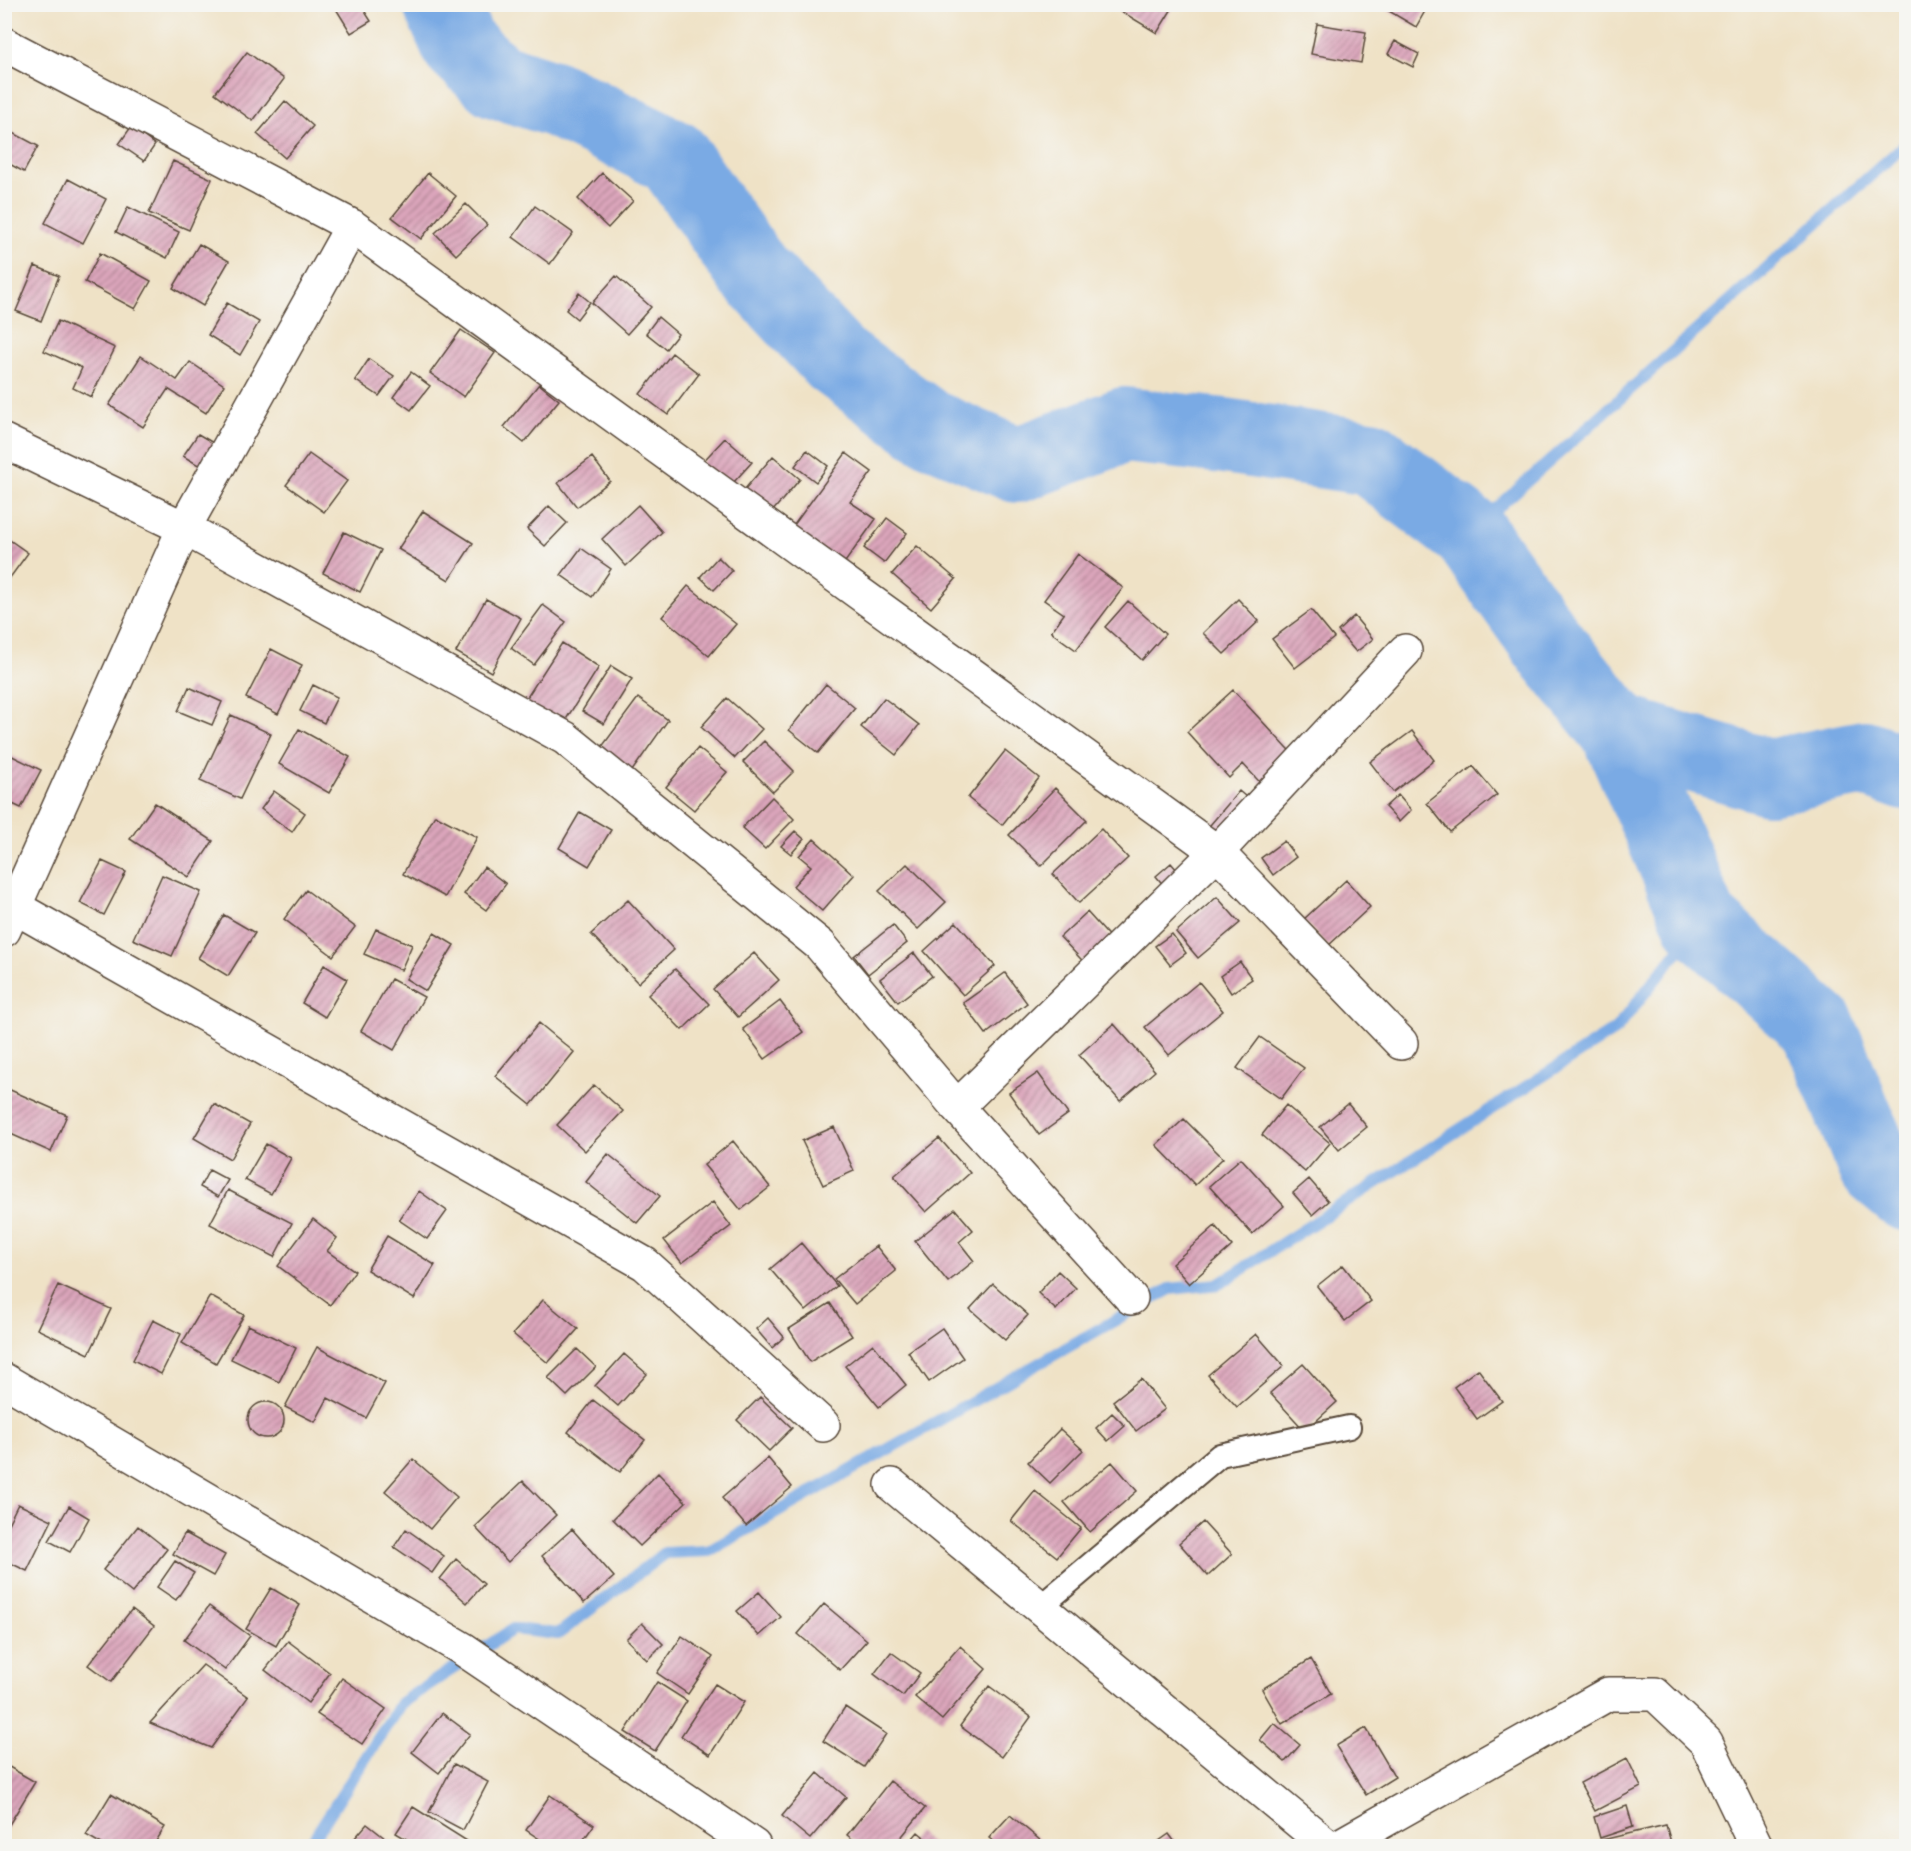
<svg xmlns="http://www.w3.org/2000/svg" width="1911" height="1851" font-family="'IM FELL Great Primer',serif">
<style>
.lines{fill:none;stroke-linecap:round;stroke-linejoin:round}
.stream{stroke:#7aaae4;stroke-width:12}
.river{stroke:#7aaae4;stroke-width:76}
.building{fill:url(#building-hatch)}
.lane-casing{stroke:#564637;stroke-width:26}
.street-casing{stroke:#564637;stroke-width:36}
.lane{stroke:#fff;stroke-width:22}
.street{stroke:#fff;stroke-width:33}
</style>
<defs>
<pattern id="building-hatch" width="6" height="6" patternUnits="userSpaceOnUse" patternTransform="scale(1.5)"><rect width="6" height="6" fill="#dba5bb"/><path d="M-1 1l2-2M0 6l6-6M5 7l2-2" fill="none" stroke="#b38797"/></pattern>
</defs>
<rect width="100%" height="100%" fill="#f6f6f2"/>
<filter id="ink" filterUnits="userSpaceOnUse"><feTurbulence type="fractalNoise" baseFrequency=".0167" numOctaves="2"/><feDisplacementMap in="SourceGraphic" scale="12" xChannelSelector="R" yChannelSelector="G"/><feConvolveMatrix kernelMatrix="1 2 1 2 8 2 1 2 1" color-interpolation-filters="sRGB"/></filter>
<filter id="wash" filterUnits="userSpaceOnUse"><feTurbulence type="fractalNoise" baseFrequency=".008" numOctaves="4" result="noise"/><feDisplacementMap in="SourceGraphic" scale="24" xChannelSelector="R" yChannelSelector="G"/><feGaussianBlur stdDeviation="1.35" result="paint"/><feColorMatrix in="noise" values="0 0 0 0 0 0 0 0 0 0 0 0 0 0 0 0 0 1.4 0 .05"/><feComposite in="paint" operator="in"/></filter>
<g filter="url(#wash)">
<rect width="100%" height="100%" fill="#efe2c6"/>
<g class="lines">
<!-- stream -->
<path class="stream" d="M1469,533L1906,144
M309,1846L401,1703L513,1629L558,1634L665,1553L709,1551L1170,1289L1219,1284L1616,1029L1701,922"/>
<!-- river -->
<path class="river" d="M441,4L459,45L496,80L558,100L673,157L752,270L835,359L928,427L1017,465L1124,425L1225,436L1370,458L1469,533L1551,648L1619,732L1769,777L1864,758L1906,773
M1619,732L1701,922L1818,1027L1876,1168L1906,1193"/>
</g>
<g id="blocks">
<!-- building -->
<path class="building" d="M333,4H360L371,21L351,33Z
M1109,4H1175L1157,33Z
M1377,4H1429L1416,27Z
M1317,24L1366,32L1361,63L1311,54Z
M1395,41L1419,54L1413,67L1388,54Z
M247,52L284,79L253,121L215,93Z
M285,101L313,126L285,158L257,134Z
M131,127L155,145L144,161L119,144Z
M4,128L38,146L24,172L4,161Z
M173,161L212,179L189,230L149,213Z
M428,173L456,196L421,239L392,217Z
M602,173L633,201L608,228L578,199Z
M68,179L106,199L83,243L45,223Z
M466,204L487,225L456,255L435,233Z
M535,206L573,233L550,264L513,237Z
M128,207L179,232L167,258L116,232Z
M199,244L229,261L203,306L173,288Z
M100,253L151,281L135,309L85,282Z
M35,266L59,276L41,321L16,311Z
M616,276L651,307L627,334L592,303Z
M579,293L590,302L577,319L566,310Z
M227,303L259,322L240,355L208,335Z
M658,317L678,334L666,349L646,333Z
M58,321L115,348L91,397L73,388L82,368L44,351Z
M461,330L495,353L464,397L430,373Z
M672,353L699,374L668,415L640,394Z
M141,356L177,380L190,362L224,385L206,413L168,389L143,427L109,405Z
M369,359L394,376L379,396L355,380Z
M411,372L430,386L411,410L393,397Z
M539,384L559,400L524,443L504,427Z
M198,434L215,444L200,466L183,456Z
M725,438L752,462L723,494L696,469Z
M807,450L828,466L816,482L795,466Z
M846,453L872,472L850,502L876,519L838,572L786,536Z
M309,454L347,481L324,512L286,485Z
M773,456L800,479L760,526L733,503Z
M592,457L610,481L577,507L558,483Z
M638,505L662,532L626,566L602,539Z
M549,506L567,523L545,546L527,529Z
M423,511L473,543L449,580L398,549Z
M887,518L907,533L884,563L864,548Z
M344,532L381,550L360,592L323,573Z
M4,536L28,553L4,586Z
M917,546L956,579L931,608L892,574Z
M581,548L611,569L592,597L561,575Z
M1078,554L1123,588L1076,650L1051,632L1064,614L1044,600Z
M718,557L732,571L714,590L700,577Z
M688,586L736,624L709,656L662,617Z
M486,599L521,618L491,672L456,652Z
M1238,599L1259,621L1224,654L1203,633Z
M1128,601L1165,634L1142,660L1105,627Z
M543,605L566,622L534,665L511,648Z
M1311,610L1334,638L1295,668L1272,639Z
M1354,616L1373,639L1356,652L1338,631Z
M562,643L599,667L560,729L522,705Z
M271,649L302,665L278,714L246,698Z
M611,666L632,679L604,724L582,711Z
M826,684L855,708L818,753L789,730Z
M313,685L337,697L324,723L300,711Z
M189,687L222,702L212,725L178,711Z
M1233,690L1300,762L1268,791L1243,764L1229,778L1187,732Z
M638,698L668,720L632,771L601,748Z
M727,698L762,729L735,758L701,727Z
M884,698L919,725L896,755L861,727Z
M231,715L271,734L240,799L200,781Z
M299,729L350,757L329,793L279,764Z
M1412,731L1434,760L1393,792L1370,762Z
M764,741L794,771L773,792L743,762Z
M698,748L727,772L694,810L666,787Z
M1005,751L1039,778L1002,825L968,798Z
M4,752L41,770L21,808L4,800Z
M1473,766L1497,795L1450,832L1427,803Z
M1055,788L1087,820L1041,866L1009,835Z
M274,791L305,813L292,832L261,809Z
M1239,791L1265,813L1232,853L1205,831Z
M1398,795L1411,810L1399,822L1385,807Z
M772,797L794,819L765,849L742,828Z
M155,803L213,841L189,877L130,839Z
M580,812L611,830L589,866L559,848Z
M435,815L477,837L445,897L403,874Z
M1101,829L1128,858L1079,903L1053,874Z
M795,831L804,839L791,854L781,846Z
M814,839L854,875L822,911L793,886L811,866L799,856Z
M1284,841L1296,857L1273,875L1261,858Z
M102,861L126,872L104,915L80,903Z
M1171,863L1183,877L1168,891L1156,876Z
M907,864L946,902L918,929L879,891Z
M484,867L506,884L486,910L464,894Z
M162,875L201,892L172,956L133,939Z
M1346,880L1370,907L1328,946L1303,920Z
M306,890L355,927L333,956L284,919Z
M1217,897L1240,923L1198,958L1176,932Z
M628,900L674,950L638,983L591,934Z
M1087,912L1123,952L1097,976L1060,937Z
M224,915L255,933L228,976L198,958Z
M956,922L995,966L963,995L924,951Z
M893,925L907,943L868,974L854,956Z
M376,929L412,945L401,970L364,954Z
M434,933L454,945L426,991L406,979Z
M1172,934L1186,953L1170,965L1155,946Z
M754,953L779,980L738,1017L713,989Z
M914,953L932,976L898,1002L880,979Z
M1240,962L1252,979L1231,993L1220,976Z
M324,965L347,979L325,1017L302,1003Z
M675,969L709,1004L682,1030L648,995Z
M1005,973L1027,1003L986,1034L963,1003Z
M391,979L424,997L394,1050L361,1031Z
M1199,982L1223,1011L1169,1055L1145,1027Z
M780,1001L803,1032L765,1059L743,1029Z
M539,1023L574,1052L531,1105L495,1076Z
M1114,1024L1155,1071L1120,1101L1079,1055Z
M1260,1037L1304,1068L1281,1099L1237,1068Z
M1038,1073L1068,1114L1039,1135L1009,1093Z
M594,1085L623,1111L585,1151L557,1125Z
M8,1089L67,1115L51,1152L4,1131V1097Z
M214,1104L250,1124L230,1159L194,1138Z
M1348,1104L1367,1127L1339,1150L1320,1127Z
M1286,1105L1330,1143L1305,1172L1262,1135Z
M1184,1119L1223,1158L1195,1185L1156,1145Z
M834,1127L854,1171L823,1185L802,1141Z
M939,1138L970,1173L926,1212L894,1176Z
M733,1141L770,1187L741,1210L704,1165Z
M266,1144L291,1158L271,1194L245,1180Z
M608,1154L660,1196L637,1223L586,1182Z
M1241,1158L1284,1206L1252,1234L1209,1186Z
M209,1170L228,1180L218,1197L200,1187Z
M1309,1179L1328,1201L1312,1215L1293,1193Z
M228,1190L292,1223L274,1257L210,1224Z
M419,1191L447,1211L427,1239L399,1220Z
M713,1202L731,1226L682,1263L664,1240Z
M955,1209L973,1230L959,1242L974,1261L948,1282L915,1241Z
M313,1219L337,1238L327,1251L355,1271L330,1305L278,1266Z
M1215,1226L1232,1246L1189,1284L1172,1264Z
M387,1236L435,1265L414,1299L367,1270Z
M801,1243L837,1286L806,1311L770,1269Z
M876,1246L896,1271L855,1304L834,1279Z
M1343,1265L1371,1301L1345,1321L1317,1286Z
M1058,1271L1076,1288L1056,1310L1038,1293Z
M993,1284L1028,1315L1005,1340L970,1309Z
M58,1285L111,1309L89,1354L37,1329Z
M210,1296L244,1315L216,1363L182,1343Z
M543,1300L578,1329L548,1363L513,1334Z
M830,1303L852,1336L810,1362L789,1329Z
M768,1318L784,1337L772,1348L756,1329Z
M153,1320L181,1334L161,1374L133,1360Z
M248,1325L296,1348L279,1382L231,1359Z
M942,1328L963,1358L929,1382L908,1352Z
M1256,1334L1284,1366L1237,1407L1208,1375Z
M873,1344L906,1385L879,1407L845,1366Z
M317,1347L385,1383L366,1418L328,1398L315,1422L285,1407Z
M577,1349L596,1367L567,1396L548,1378Z
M624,1354L647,1374L618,1406L595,1386Z
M1303,1364L1337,1402L1305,1431L1270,1393Z
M1478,1369L1502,1401L1477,1419L1454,1387Z
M1141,1379L1165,1409L1136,1431L1113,1401Z
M760,1397L792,1428L769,1451L737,1420Z
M593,1400L645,1440L620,1472L568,1432Z
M248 1420a18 18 0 1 1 36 0a18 18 0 1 1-36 0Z
M1112,1413L1125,1426L1108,1441L1096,1428Z
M1060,1429L1083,1450L1050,1483L1028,1462Z
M768,1458L792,1487L746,1526L722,1498Z
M413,1459L457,1497L430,1529L385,1491Z
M1112,1462L1137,1491L1090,1532L1064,1502Z
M658,1473L686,1502L640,1546L613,1519Z
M523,1481L556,1515L508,1562L475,1527Z
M1035,1491L1081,1528L1057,1557L1011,1521Z
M18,1504L52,1520L27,1571L4,1560V1532Z
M69,1506L89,1518L70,1552L49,1541Z
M1203,1522L1232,1554L1208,1576L1179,1543Z
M138,1526L167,1549L132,1593L103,1570Z
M406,1529L444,1556L432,1573L394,1547Z
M572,1529L614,1577L584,1603L542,1556Z
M185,1533L225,1555L213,1576L173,1554Z
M456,1559L484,1584L467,1603L440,1579Z
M175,1561L194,1573L176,1600L157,1587Z
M271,1588L300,1605L276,1646L246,1629Z
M759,1592L781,1617L759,1636L737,1611Z
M824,1604L867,1640L840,1670L798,1634Z
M209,1606L250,1636L225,1670L184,1640Z
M132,1609L154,1626L111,1682L88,1665Z
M642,1623L663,1644L647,1660L626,1639Z
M682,1636L713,1657L688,1694L657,1673Z
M288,1641L330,1673L308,1703L265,1670Z
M960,1646L986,1669L942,1720L915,1697Z
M891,1652L920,1673L903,1696L874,1674Z
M1311,1659L1331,1694L1282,1724L1262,1689Z
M203,1665L248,1697L211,1748L150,1723Z
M342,1678L386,1709L362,1744L317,1714Z
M657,1682L687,1701L655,1751L625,1732Z
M715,1684L744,1702L710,1755L681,1736Z
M989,1686L1031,1717L1002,1757L960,1726Z
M845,1707L886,1734L864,1767L823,1741Z
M442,1713L470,1734L439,1773L412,1752Z
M1274,1723L1300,1745L1285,1762L1260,1740Z
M1366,1728L1395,1777L1366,1795L1336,1746Z
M1627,1758L1641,1787L1595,1811L1580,1783Z
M4,1764L35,1782L4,1833Z
M454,1764L488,1782L463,1830L429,1812Z
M818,1773L846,1797L810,1839L782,1816Z
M890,1781L925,1808L894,1846H861L847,1835Z
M111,1794L165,1827L153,1846H105L86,1835Z
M550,1795L594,1825L579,1846H550L526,1830Z
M1627,1806L1633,1827L1600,1838L1594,1817Z
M413,1807L467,1841L464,1846H418L396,1833Z
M1010,1815L1047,1846H999L989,1838Z
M367,1824L395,1846H348Z
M1666,1825L1672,1846H1603L1602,1840Z
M918,1832L935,1846H906Z
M1169,1834L1178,1846H1152Z"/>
</g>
</g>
<g filter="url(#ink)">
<use href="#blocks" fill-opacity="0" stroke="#564637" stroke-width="1.5"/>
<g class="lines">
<defs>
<path id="lane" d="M1040,1607L1220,1455L1349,1427"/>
<path id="street" d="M4,44L352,226L1217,852L1401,1043
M4,441L184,528L565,738L820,945L957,1107L1131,1298
M4,901L645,1264L823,1425
M4,930L184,528L352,226
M957,1107L1217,852L1405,651
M4,1380L463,1649L754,1846
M892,1485L1328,1846
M1339,1846L1608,1694H1655L1706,1742L1756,1846"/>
</defs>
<!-- lane casing -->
<use href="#lane" class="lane-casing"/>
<!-- street casing -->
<use href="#street" class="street-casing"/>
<!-- lane -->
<use href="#lane" class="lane"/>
<!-- street -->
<use href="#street" class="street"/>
</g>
</g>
<!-- margin -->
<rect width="1911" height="1851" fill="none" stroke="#f6f6f2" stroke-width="24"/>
</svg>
